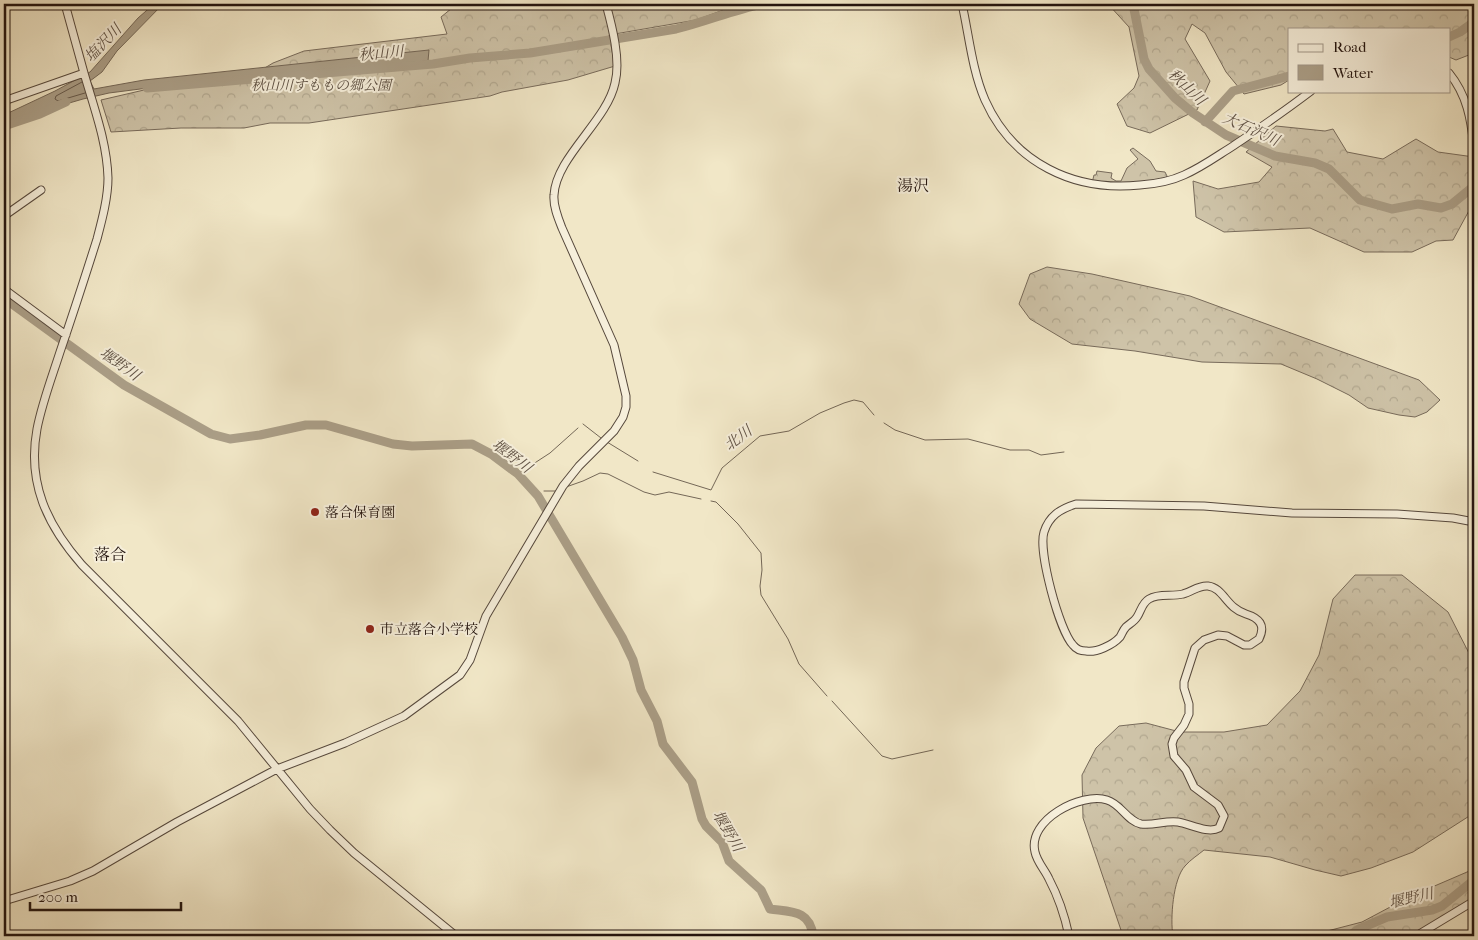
<svg xmlns="http://www.w3.org/2000/svg" width="1478" height="940" font-family="'IM FELL French Canon','Noto Serif JP',serif">
<style>
.forest{fill:url(#forest-crowns);stroke:#786b5b}
.water{fill:#ab9f88;stroke:#746757}
.lines{fill:none;stroke-linecap:round;stroke-linejoin:round}
.shore{stroke:#66594b;stroke-width:1}
.stream{stroke:#746757;stroke-width:1}
.river{stroke:#ab9f88;stroke-width:9}
.minor-casing{stroke:#56483c;stroke-width:9}
.minor{stroke:#f6efdb;stroke-width:7}
.poi-dot{fill:#8f2418;stroke:#f6efdb;stroke-width:2}
.labels{text-anchor:middle;stroke-width:4;stroke-linejoin:round;paint-order:stroke}
.park-label{font-size:14px;font-style:italic;fill:#5e5144;stroke:#f6efdb}
.poi-label{font-size:14px;fill:#22130e;stroke:#f6efdb;text-anchor:start}
.water-label{font-size:15px;font-style:italic;fill:#605245;stroke:#f6efdb}
.quarter-label{font-size:16px;fill:#22130e;stroke:#f6efdb}
</style>
<defs>
<pattern id="forest-crowns" width="20" height="18" patternUnits="userSpaceOnUse" patternTransform="scale(1.25)"><rect width="20" height="18" fill="#cec3a8"/><path d="M2 6a3 3 0 1 1 6 0M12 15a3 3 0 1 1 6 0" fill="none" stroke="#b1a78f"/></pattern>
</defs>
<rect width="100%" height="100%" fill="#f1e7c7"/>
<filter id="stains"><feTurbulence type="fractalNoise" baseFrequency=".004" numOctaves="4"/><feColorMatrix values="0 0 0 0 .2 0 0 0 0 .09 0 0 0 0 .02 0 0 0 .5 -.17"/></filter>
<radialGradient id="worn" r=".72"><stop offset=".6" stop-color="#630" stop-opacity="0"/><stop offset="1" stop-color="#630" stop-opacity=".3"/></radialGradient>
<!-- forest -->
<path class="forest" d="M457,4H740L696,20L609,35L615,66L568,80L502,92L490,96L309,123H270L244,128H181L111,132L101,100L144,90L240,83L273,63L304,51L447,34L441,17Z
M1108,4H1474V53L1456,60L1449,57V29H1289V80L1281,85L1244,94L1226,72L1205,33L1192,24L1185,39L1210,81L1197,110L1150,133L1127,126L1117,104L1134,88L1139,76L1129,27Z
M1276,126L1325,131L1333,129L1347,152L1383,159L1416,139L1438,152L1474,157V208L1471,207L1453,240L1436,241L1412,252H1364L1310,228L1224,232L1196,217L1193,181L1218,189L1259,182L1272,167L1246,152Z
M1133,148L1150,161L1156,171L1165,172L1167,176L1165,179L1154,182L1092,183L1094,175H1096L1097,171L1112,173L1111,178L1116,181H1121L1127,168L1138,159L1130,150Z
M1047,267L1092,274L1190,296L1419,380L1440,400L1427,412L1415,417L1399,415L1368,408L1349,395L1317,379L1281,364L1202,362L1135,351L1072,344L1030,319L1019,304L1030,274Z
M1355,575H1402L1448,612L1474,663V813L1413,852L1371,868L1341,876L1315,870L1270,857L1204,850C1198,855 1190,860 1185,866C1173,879 1170,919 1173,936H1123L1083,818L1082,775L1096,748L1119,726L1146,723L1180,732H1224L1267,725L1300,691L1319,655L1333,599Z
M1474,869V906L1409,936H1308L1362,922L1409,897Z"/>
<!-- water -->
<path class="water" d="M154,4H163L117,51L102,72L90,81L94,89L144,80L429,50L428,61L195,82L109,93L83,99L4,122V115L55,91L90,72L138,18Z"/>
<g class="lines">
<!-- shore -->
<path class="shore" d="M82,82L56,96L55,99L58,101L85,93"/>
<!-- stream -->
<path class="stream" d="M179,5L200,6L204,4
M884,423L895,430L925,440L968,439L1010,450H1029L1041,455L1064,452
M583,424L601,438
M607,442L638,461
M527,468L550,453L578,428
M653,472L711,490L722,468L760,436L789,431L820,413L844,403L854,400L863,402L874,415
M529,486L533,487
M566,487L583,481L600,473L608,474L644,492L655,495L669,492L701,499
M544,491H555
M711,501L716,502L738,524L761,553L762,570L760,586L761,595L788,639L799,664L827,696
M832,701L882,756L892,759L933,750"/>
<!-- river -->
<path class="river" d="M1133,4L1144,59L1149,69L1175,98L1193,113L1226,135L1275,156L1315,163L1329,169L1360,200L1392,209L1418,204L1441,208L1452,204L1474,186
M1449,37L1460,32L1474,22
M147,88L433,64L470,58L530,53L676,29C705,22 733,10 762,4
M1205,122L1233,91L1289,76
M4,126L40,114L66,102
M4,298L124,385L211,434L230,439L260,435L306,425H326L393,444L412,446L472,444L491,454L518,474L538,496L622,637L633,660L641,690L657,721L663,744L692,782L702,819L706,826L722,842L729,861L761,890L770,909C792,912 810,910 813,936
M1349,936L1359,929L1387,917L1432,910L1442,906L1474,880"/>
<defs>
<path id="minor" d="M962,4C969,35 972,70 985,100C1013,163 1074,192 1140,185C1155,184 1171,181 1184,175C1202,167 1217,156 1233,146C1260,128 1286,110 1311,91
M84,73C94,108 107,142 108,178C108,198 102,220 97,239C85,277 73,314 60,352C52,377 42,403 37,429C27,483 47,525 82,565L238,721L310,809L330,830L354,853L456,936
M1449,73C1467,95 1471,119 1474,147
M4,101L84,73L65,4
M4,216L41,190
M4,289L66,335
M4,901L70,881L93,871L177,822L277,769L345,743L404,716L460,675L470,660L486,616L563,486L579,466L614,431L623,417L626,407V396L614,345L562,228C558,218 553,206 554,195C556,157 607,121 615,83C621,60 612,26 606,4
M1069,936C1065,917 1058,896 1049,879C1045,870 1037,862 1035,852C1027,820 1081,792 1107,800C1121,804 1127,821 1141,824C1153,826 1166,820 1178,822C1190,824 1208,834 1219,828L1224,816L1218,805L1194,787L1186,770L1174,756L1172,744L1174,738L1184,725L1189,714V704L1184,688V682L1195,648L1204,640L1218,635L1227,636L1244,645H1250L1259,639C1266,625 1259,618 1246,614C1226,608 1224,588 1208,586C1198,585 1192,592 1183,594C1172,597 1159,593 1149,599C1142,603 1141,611 1137,617C1134,622 1129,624 1126,627C1123,630 1122,634 1120,637C1113,645 1096,653 1086,651C1081,651 1076,649 1073,645C1059,630 1038,551 1044,532C1049,516 1060,509 1076,504L1204,506L1292,513L1397,514L1453,518L1474,522
M1416,936L1474,901"/>
</defs>
<!-- minor casing -->
<use href="#minor" class="minor-casing"/>
<!-- minor -->
<use href="#minor" class="minor"/>
</g>
<!-- markers -->
<g class="poi-dot">
<circle cx="315" cy="512" r="5"/>
<circle cx="370" cy="629" r="5"/>
</g>
<g class="labels">
<!-- park labels -->
<g class="park-label">
<text x="321" y="90">秋山川すももの郷公園</text>
</g>
<!-- poi labels -->
<g class="poi-label">
<text x="325" y="517">落合保育園</text>
<text x="380" y="634">市立落合小学校</text>
</g>
<!-- water labels -->
<g class="water-label">
<text transform="translate(103 43) rotate(-46)" y="5">塩沢川</text>
<text transform="translate(381 53) rotate(-5)" y="5">秋山川</text>
<text transform="translate(1187 87) rotate(43)" y="5">秋山川</text>
<text transform="translate(1251 129) rotate(24)" y="5">大石沢川</text>
<text transform="translate(120 364) rotate(35)" y="5">堰野川</text>
<text transform="translate(738 438) rotate(-37)" y="5">北川</text>
<text transform="translate(512 456) rotate(37)" y="5">堰野川</text>
<text transform="translate(728 831) rotate(59)" y="5">堰野川</text>
<text transform="translate(1411 898) rotate(-13)" y="5">堰野川</text>
</g>
<!-- quarter labels -->
<g class="quarter-label">
<text x="913" y="191">湯沢</text>
<text x="110" y="560">落合</text>
</g>
</g>
<!-- margin -->
<rect width="1478" height="940" fill="none" stroke="#f1e7c7" stroke-width="20"/>
<rect x="5" y="5" width="1468" height="930" fill="none" stroke="#22130e" stroke-width="2.5"/>
<rect x="10" y="10" width="1458" height="920" fill="none" stroke="#22130e"/>
<!-- legend -->
<rect x="1288" y="28" width="162" height="65" fill="#f6efdb" stroke="#a19789"/>
<rect x="1298" y="44" width="25" height="8" fill="#f6efdb" stroke="#a19789"/>
<text x="1333" y="52" font-size="15" fill="#22130e">Road</text>
<rect x="1298" y="65" width="25" height="15" fill="#ab9f88" stroke="#a19789"/>
<text x="1333" y="78" font-size="15" fill="#22130e">Water</text>
<!-- scale -->
<path d="M30 902v8h151v-8" fill="none" stroke="#22130e" stroke-width="2.5"/>
<text x="38" y="902" font-size="15" fill="#22130e" stroke="#f6efdb" stroke-width="4" paint-order="stroke">200 m</text>
<rect width="100%" height="100%" filter="url(#stains)"/>
<rect width="100%" height="100%" fill="url(#worn)"/>
</svg>
